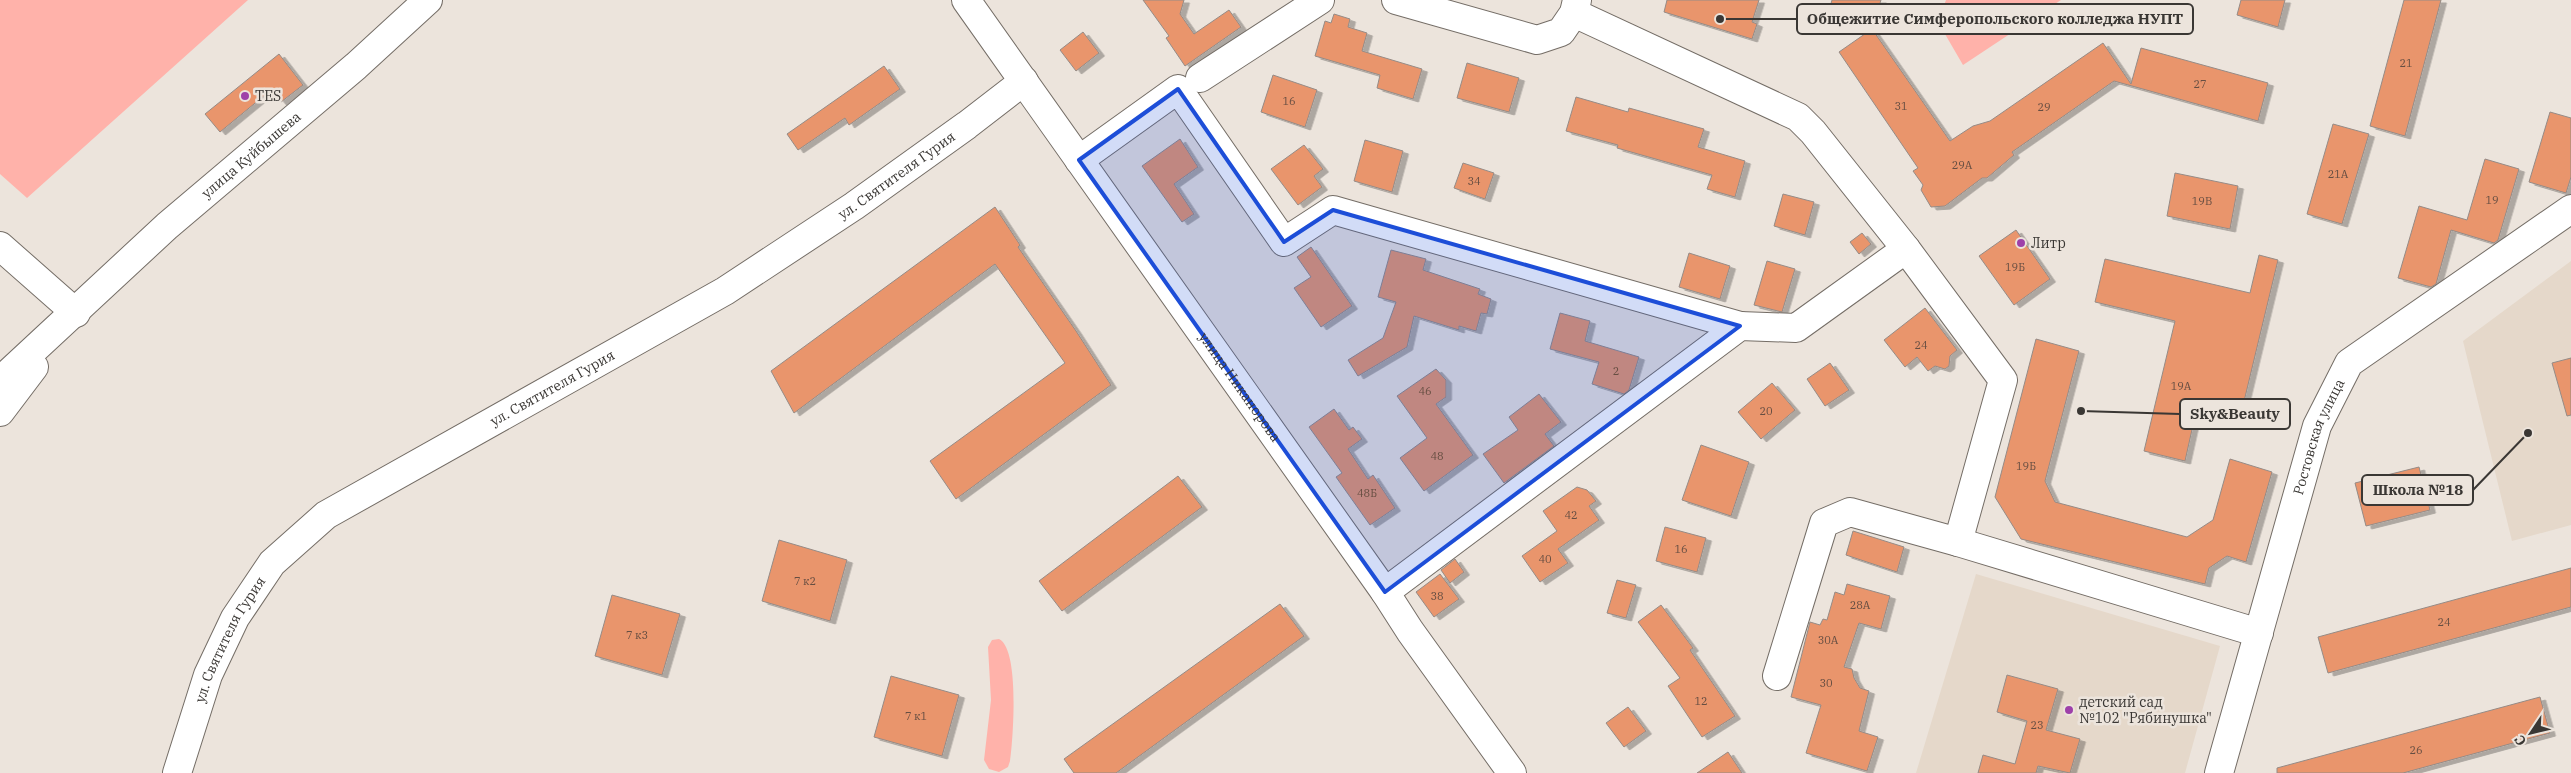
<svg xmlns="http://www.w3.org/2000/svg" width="2571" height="773" font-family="'IBM Plex Serif',serif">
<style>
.built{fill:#e5d8ca}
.green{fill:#ffb2aa}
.building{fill:#e9956c;stroke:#958b86;filter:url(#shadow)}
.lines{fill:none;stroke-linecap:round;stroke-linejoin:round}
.minor-casing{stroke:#746d66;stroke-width:30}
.major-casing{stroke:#746d66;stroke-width:30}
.minor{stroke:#fff;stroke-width:28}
.major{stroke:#fff;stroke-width:28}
.marked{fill:#1d4ed8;fill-opacity:0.2;stroke:#1d4ed8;stroke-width:4;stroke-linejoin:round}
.poi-dot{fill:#9e40a9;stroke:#ece4dc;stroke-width:2}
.labels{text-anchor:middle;stroke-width:5;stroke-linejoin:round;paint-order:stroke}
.number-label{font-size:11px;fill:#664e42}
.poi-label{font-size:14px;fill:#3a3734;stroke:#ece4dc;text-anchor:start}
.street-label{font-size:14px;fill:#3a3734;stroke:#ece4dc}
.leader{fill:none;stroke:#3a3734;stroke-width:2}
.callout-dot{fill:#3a3734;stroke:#ece4dc;stroke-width:2}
.callout{fill:#ece4dc;stroke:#3a3734;stroke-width:2}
.callout-label{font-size:15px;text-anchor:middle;font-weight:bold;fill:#3a3734}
</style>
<defs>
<filter id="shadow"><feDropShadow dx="5.5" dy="3" stdDeviation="0" flood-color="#0004"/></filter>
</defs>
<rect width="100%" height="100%" fill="#ece4dc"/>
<!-- built -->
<path class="built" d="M2571,261V525L2512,541L2463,341Z
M1976,574L2220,646L2185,773H1916Z"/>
<!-- green -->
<path class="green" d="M0,0H248L27,198L0,174Z
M1946,0H2061L1963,65L1938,22Z
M999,639C1020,649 1013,740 1010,761L1008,767L999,772L989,769L984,760L991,700L988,647L992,640Z"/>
<!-- building -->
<path class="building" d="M1143,0H1184L1180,14L1194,34L1229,10L1241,27L1185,66L1166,38L1169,36Z
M1667,0H1759L1752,22L1757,24L1752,39L1664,12Z
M1832,0H1881L1872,29L1827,18Z
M2241,0H2285L2278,27L2237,15Z
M2404,0H2441L2405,136L2370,126Z
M1334,14L1350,19L1348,27L1367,33L1362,51L1422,69L1413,99L1377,88L1380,75L1315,56L1325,21L1331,23Z
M1872,29L1950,141L1973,126L1990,121L2103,43L2131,84L2141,48L2268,83L2258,121L2114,81L2012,152L2014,155L1987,178H1982L1945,206L1931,207L1921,190L1923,185L1913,171L1918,168L1839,52Z
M1083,32L1099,53L1076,71L1060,50Z
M279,54L303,85L281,102L271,90L220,132L205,114Z
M1467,63L1519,78L1509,112L1457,98Z
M884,66L900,89L849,125L845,118L798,150L787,134Z
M1273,75L1317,90L1305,127L1261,112Z
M1576,97L1628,112L1629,108L1704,129L1698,147L1745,161L1735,197L1707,189L1712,175L1617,148L1618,145L1566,131Z
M2550,112L2571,118V177L2566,193L2529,182Z
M2333,124L2369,134L2342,224L2307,214Z
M1180,139L1198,167L1174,184L1194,214L1182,222L1142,166Z
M1365,140L1403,151L1392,192L1354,181Z
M1304,145L1323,169L1314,176L1322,187L1298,205L1271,169Z
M2485,159L2519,169L2498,240L2494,243L2451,230L2436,284L2431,287L2398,278L2419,206L2467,220Z
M1463,163L1494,173L1485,199L1454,188Z
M2175,173L2238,186L2230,229L2167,216Z
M1783,194L1814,202L1805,235L1774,226Z
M995,207L1020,245L1018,247L1076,331L1111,385L956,499L930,461L1065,363L995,264L794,413L771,371Z
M2016,230L2050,279L2014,305L1979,256Z
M1862,233L1871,244L1859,254L1850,242Z
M1311,247L1352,306L1321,327L1294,288L1311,277L1297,257Z
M1391,250L1426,259L1423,270L1480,289L1478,294L1491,299L1487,314L1481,313L1476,331L1459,326V330L1414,316L1407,347L1358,376L1348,360L1383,338L1396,302L1378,297Z
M1689,253L1730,266L1720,299L1679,287Z
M2259,255L2278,260L2240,418L2197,407L2185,461L2144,451L2175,321L2095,302L2105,259L2250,293Z
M1767,261L1795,269L1782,312L1754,305Z
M1925,308L1957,350L1950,356L1949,366L1945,369L1935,366L1928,371L1917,357L1905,367L1884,340Z
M1560,313L1590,321L1585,341L1639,357L1629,390L1624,394L1592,384L1599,362L1550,349Z
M2036,339L2079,351L2045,481L2055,502L2187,537L2213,520L2230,459L2272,472L2246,562L2227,556L2209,568L2205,584L2021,539L1995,497Z
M2571,358V415L2567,416L2552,363Z
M1830,363L1849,390L1825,406L1807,379Z
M1436,369L1446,380V397L1436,404L1473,455L1424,491L1400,458L1427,438L1397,396Z
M1772,383L1795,410L1761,439L1738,412Z
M1539,394L1561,422L1545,434L1554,446L1504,483L1483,454L1518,430L1509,417Z
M1334,409L1349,430L1353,427L1362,439L1348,449L1368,479L1373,475L1395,508L1370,525L1336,477L1342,473L1309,427Z
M1701,445L1749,462L1731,516L1682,500Z
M2419,467L2430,510L2366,526L2355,483Z
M1178,476L1202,507L1062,611L1039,581Z
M1577,487L1587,490L1596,501L1589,506L1599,520L1558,549L1568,563L1540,582L1522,556L1557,531L1543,511Z
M1665,527L1706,538L1697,572L1656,561Z
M1853,531L1904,547L1897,572L1846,555Z
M779,540L847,560L830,621L762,601Z
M1455,559L1464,572L1450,583L1441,570Z
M2571,568V607L2328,673L2318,637Z
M1440,574L1459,599L1434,617L1416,592Z
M1617,580L1636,585L1626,618L1607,613Z
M1847,584L1890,596L1881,629L1859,623L1844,667L1852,669L1854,678L1860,688L1869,691L1859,731L1878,737L1867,771L1806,753L1821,705L1791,697L1810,622L1820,625L1823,619L1827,620L1835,592L1844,595Z
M612,595L680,614L662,675L595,656Z
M1280,604L1304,636L1116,773H1074L1064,759Z
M1661,605L1693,648L1690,650L1735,716L1702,737L1668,686L1680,678L1638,622Z
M2007,675L2058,689L2046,730L2080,739L2070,773L2038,766L2036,773H1978L1983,755L2015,764L2027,721L1997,712Z
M891,676L959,695L942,756L874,737Z
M2540,697L2550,733L2403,773H2277V768Z
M1628,707L1646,731L1624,747L1606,723Z
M1728,752L1742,773H1697Z"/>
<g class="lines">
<defs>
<g id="minor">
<path id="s1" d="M966,0L1385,592L1410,631L1512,773"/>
<path d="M1396,0L1537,40L1561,32L1574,13L1577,0"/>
<path d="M1574,13L1798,117L1813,132L1906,249L2003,380L1958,542"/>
<path d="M1200,78L1320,0"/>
<path d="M1079,160L1178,89L1284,242L1333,210L1740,326"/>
<path d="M0,246L76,313"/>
<path d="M1385,592L1740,326L1796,328L1906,249"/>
<path d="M1777,676L1824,523L1850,512L1958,542L2259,633"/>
<path id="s2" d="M177,773L208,675L235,618L272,563L326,515L725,291L854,206L967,125L1024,81"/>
<path id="s3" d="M2219,773L2317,426L2349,363L2571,209"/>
</g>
<g id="major">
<path id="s4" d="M0,381L167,226L356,66L428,0"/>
<path d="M0,412L34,367"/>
</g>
</defs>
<!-- minor casing -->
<use href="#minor" class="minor-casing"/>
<!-- major casing -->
<use href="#major" class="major-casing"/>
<!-- minor -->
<use href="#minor" class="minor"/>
<!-- major -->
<use href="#major" class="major"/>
</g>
<!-- marked area -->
<path class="marked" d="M1178,89L1284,242L1333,210L1740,326L1385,592L1079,160Z"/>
<!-- markers -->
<g class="poi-dot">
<circle cx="245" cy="96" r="5"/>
<circle cx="2021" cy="243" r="5"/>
<circle cx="2069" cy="710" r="5"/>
</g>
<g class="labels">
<!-- number labels -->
<g class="number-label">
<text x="2406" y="67">21</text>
<text x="2200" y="88">27</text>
<text x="1289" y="105">16</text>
<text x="1901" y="110">31</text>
<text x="2044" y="111">29</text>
<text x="1962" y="169">29А</text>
<text x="2338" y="178">21А</text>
<text x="1474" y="185">34</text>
<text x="2492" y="204">19</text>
<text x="2202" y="205">19В</text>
<text x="2015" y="271">19Б</text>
<text x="1921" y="349">24</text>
<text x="1616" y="375">2</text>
<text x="2181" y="390">19А</text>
<text x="1425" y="395">46</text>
<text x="1766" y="415">20</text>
<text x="1437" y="460">48</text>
<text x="2026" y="470">19Б</text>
<text x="1367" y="497">48Б</text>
<text x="1571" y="519">42</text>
<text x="1681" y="553">16</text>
<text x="1545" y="563">40</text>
<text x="805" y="585">7 к2</text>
<text x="1437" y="600">38</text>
<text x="1860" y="609">28А</text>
<text x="2444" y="626">24</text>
<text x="637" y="639">7 к3</text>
<text x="1828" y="644">30А</text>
<text x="1826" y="687">30</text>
<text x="1701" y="705">12</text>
<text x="916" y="720">7 к1</text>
<text x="2037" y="729">23</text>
<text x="2416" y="754">26</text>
</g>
<!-- poi labels -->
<g class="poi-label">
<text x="255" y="101">TES</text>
<text x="2031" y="248">Литр</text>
<text x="2079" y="707">детский сад<tspan x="2079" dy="16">№102 "Рябинушка"</tspan></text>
</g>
<!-- street labels -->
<g class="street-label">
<text dy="5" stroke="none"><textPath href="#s4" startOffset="338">улица Куйбышева</textPath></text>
<text dy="5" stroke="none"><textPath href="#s2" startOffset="969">ул. Святителя Гурия</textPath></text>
<text dy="5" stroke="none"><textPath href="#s1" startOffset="474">улица Никанорова</textPath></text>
<text dy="5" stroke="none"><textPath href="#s2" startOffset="564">ул. Святителя Гурия</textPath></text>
<text dy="5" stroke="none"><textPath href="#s3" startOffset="351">Ростовская улица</textPath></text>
<text dy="5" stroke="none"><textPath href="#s2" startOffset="144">ул. Святителя Гурия</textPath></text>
</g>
</g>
<!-- callouts -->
<path class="leader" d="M1720 19L1797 19M2081 411L2180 414M2528 433L2473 490"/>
<g class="callout-dot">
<circle cx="1720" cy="19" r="5"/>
<circle cx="2081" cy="411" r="5"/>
<circle cx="2528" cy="433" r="5"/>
</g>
<g class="callout">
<rect x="1797" y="4" width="396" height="30" rx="5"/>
<rect x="2180" y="399" width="110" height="30" rx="5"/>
<rect x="2362" y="475" width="111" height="30" rx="5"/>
</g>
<g class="callout-label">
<text x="1995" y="24">Общежитие Симферопольского колледжа НУПТ</text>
<text x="2235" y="419">Sky&amp;Beauty</text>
<text x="2418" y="495">Школа №18</text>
</g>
<!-- north arrow -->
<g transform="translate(2531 733) rotate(235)" stroke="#ece4dc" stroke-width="4" paint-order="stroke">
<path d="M0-4L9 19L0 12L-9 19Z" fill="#3a3734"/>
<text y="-8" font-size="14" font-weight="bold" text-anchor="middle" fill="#3a3734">С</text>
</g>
</svg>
